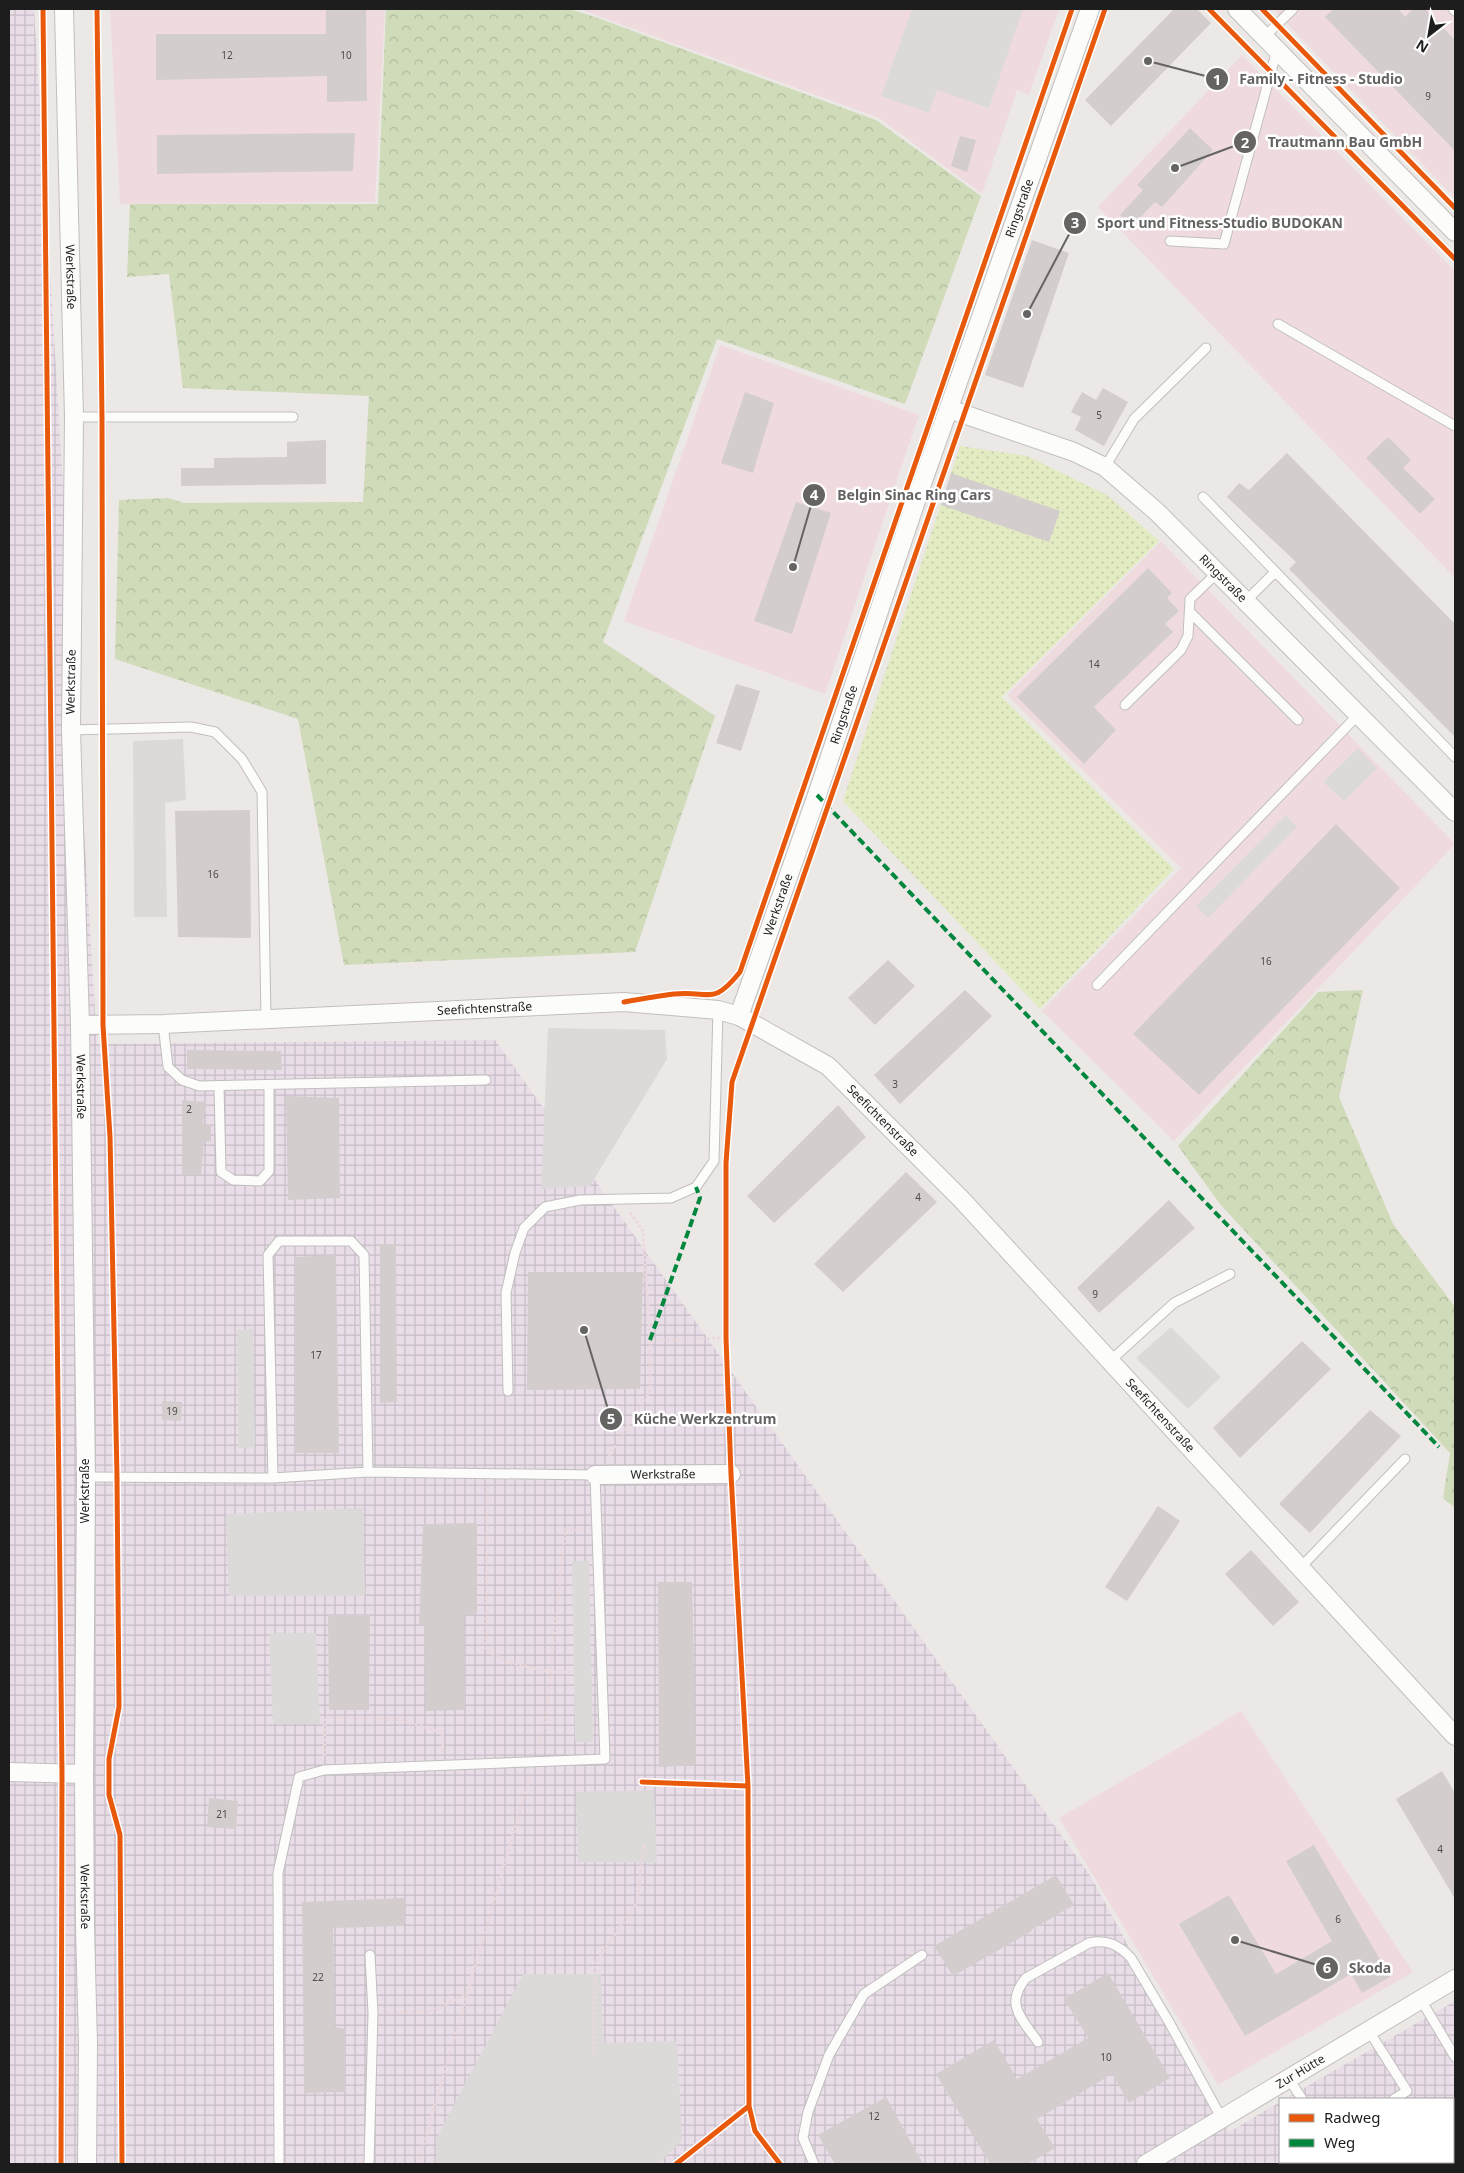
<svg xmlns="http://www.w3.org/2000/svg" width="1464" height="2173" font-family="'Noto Sans',sans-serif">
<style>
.commercial{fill:#efdbde}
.industrial{fill:url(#industrial-grid)}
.grass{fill:url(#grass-dots)}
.forest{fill:url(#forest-crowns)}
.parking{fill:#dcdad9}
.building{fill:#d3cecd}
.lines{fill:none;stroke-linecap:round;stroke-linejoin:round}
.service-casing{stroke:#c1bfbe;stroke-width:11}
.minor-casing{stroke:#c1bfbe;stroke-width:20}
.path{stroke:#ebd8db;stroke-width:3;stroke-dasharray:2.5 2.5;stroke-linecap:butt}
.service{stroke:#fcfcfb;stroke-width:9}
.minor{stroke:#fcfcfb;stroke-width:18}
.quiet{stroke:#00873e;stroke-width:4;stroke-dasharray:8 4;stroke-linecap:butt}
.cycleway-casing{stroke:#fff;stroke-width:8}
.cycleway{stroke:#e8590c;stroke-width:5}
.labels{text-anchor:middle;stroke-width:5;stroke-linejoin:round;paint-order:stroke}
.number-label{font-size:10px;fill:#4c4a4a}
.street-label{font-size:12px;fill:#1d1d1d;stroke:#fff}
.leader{fill:none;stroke:#656463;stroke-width:2}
.callout-dot{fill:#656463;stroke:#fff;stroke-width:2}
.mark-label{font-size:15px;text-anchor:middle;font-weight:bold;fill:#fff}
.callout-label{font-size:14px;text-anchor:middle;font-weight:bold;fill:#656463;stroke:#fff;stroke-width:5;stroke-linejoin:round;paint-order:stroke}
</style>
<defs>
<pattern id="industrial-grid" width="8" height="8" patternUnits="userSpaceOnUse" patternTransform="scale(1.25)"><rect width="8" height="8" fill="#e9dde8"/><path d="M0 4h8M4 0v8" fill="none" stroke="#c7bdc7"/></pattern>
<pattern id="grass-dots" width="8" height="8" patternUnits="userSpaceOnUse" patternTransform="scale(1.25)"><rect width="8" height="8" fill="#e3ebc2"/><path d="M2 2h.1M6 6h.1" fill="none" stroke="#c2c9a6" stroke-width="1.8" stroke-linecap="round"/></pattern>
<pattern id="forest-crowns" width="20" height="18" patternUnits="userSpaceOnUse" patternTransform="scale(1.25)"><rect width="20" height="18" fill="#cfdbb9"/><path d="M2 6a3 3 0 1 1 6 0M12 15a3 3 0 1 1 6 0" fill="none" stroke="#b1bc9f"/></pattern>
</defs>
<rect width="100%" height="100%" fill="#ece8e6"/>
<!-- commercial -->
<path class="commercial" d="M110,9H385L375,202L120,204Z
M579,9H1059L1029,95L1017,90L982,194L879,118Z
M1273,9H1455V198Z
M1242,55L1455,271V578L1098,207Z
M720,345L919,415L825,694L624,621Z
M1161,541L1455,844L1174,1141L1042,1011L1181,868L1007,695Z
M1241,1711L1413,1972L1218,2085L1059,1818Z"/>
<!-- industrial -->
<path class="industrial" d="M9,9H34L97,1044L495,1040L1091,1877L1229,2132L1280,2102V2162H1453V2099H1285L1455,2001V2164H9Z"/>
<!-- grass -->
<path class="grass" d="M960,446L1027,456L1107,495L1159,541L1002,697L1174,869L1040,1009L843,801Z"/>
<!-- forest -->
<path class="forest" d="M386,9H569L592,16L876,120L981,196L905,404L717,339L603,642L715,716L635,952L344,965L298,719L115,659L119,500L168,498L184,503L363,502L369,396L183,388L169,274L127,277L130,204H378Z
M1363,990L1339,1097L1393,1224L1455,1307V1508L1443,1498L1450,1453L1220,1204L1178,1146L1318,992Z"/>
<!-- parking -->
<path class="parking" d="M912,9H1023L989,108L937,90L929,113L881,96Z
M183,739L186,800L165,803L167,917H134L133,741Z
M1358,748L1377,768L1344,801L1323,782Z
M1286,815L1297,827L1208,918L1196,906Z
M548,1028L665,1030L667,1059L590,1186L541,1189Z
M1171,1327L1221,1377L1188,1409L1136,1358Z
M253,1329L255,1447L238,1448L237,1330Z
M363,1508L365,1596H229L226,1514Z
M589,1560L593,1742H575L572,1562Z
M269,1633H316L320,1724H273Z
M654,1790L657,1863L578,1862L576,1792Z
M523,1974H601L603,2043L677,2041L682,2140L658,2164H437L436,2139Z"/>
<!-- building -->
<path class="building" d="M326,9H366L367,101L327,102V76L156,80V34H326Z
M1174,9H1197L1211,23L1111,126L1085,100Z
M1334,9H1398L1405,17L1413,9H1425L1455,40V151L1325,17Z
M1190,128L1213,150L1162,207L1155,202L1132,226L1120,215L1143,190L1137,185Z
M355,133L353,171L157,174V135Z
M960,136L976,140L967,172L951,166Z
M1032,240L1069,253L1023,388L985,375Z
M1103,388L1128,402L1104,446L1075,430L1081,417L1071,412L1082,392L1096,400Z
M745,392L774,403L753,473L721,463Z
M1388,437L1411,460L1403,468L1435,499L1420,514L1366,458Z
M326,440V484L181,486V468H214V458L287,457V442Z
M1287,453L1455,624V737L1289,569L1296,562L1227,497L1239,483L1249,490Z
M951,473L1060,511L1049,542L941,505Z
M796,502L831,513L792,634L754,621Z
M1148,568L1172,593L1167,598L1179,611L1165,624L1173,632L1094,707L1116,730L1084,764L1017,697Z
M736,684L760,691L741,751L716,743Z
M250,810L251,938L178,937L175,811Z
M1336,824L1400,888L1199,1095L1133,1034Z
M888,960L915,986L875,1025L848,998Z
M965,990L992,1016L900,1104L874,1075Z
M187,1050L281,1051L282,1070L187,1069Z
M286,1096L339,1098L340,1198L288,1200Z
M182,1100L206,1102L203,1125H211V1142L204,1141L201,1175H182Z
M838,1105L866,1137L774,1223L747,1196Z
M906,1172L937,1202L843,1292L814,1264Z
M1169,1200L1195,1228L1099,1313L1077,1288Z
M380,1244H396L397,1402L380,1403Z
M336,1255L339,1453H295V1257Z
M528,1272H643L640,1389L527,1390Z
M1302,1341L1331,1369L1240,1458L1213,1428Z
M162,1401L182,1402L181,1421L162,1420Z
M1370,1410L1401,1436L1310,1533L1279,1504Z
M1158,1506L1180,1521L1127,1601L1105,1587Z
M477,1523V1613L464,1616L465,1710L426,1711L424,1625L419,1626L423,1524Z
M1251,1550L1299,1602L1273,1626L1225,1574Z
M658,1582H692L696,1765L659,1767Z
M328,1615H370L369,1710H329Z
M1442,1771L1455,1793V1899L1396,1799Z
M209,1798L238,1801L236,1829L207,1827Z
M1314,1845L1390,1977L1362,1993L1351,1974L1245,2036L1179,1924L1229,1895L1276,1974L1332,1941L1286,1861Z
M1056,1875L1074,1905L1031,1930L1032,1931L953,1976L934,1946Z
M405,1898L404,1926L333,1928L335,2027L345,2029V2092L304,2093L302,1902Z
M1108,1973L1170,2078L1129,2103L1112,2074L1037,2119L1055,2148L1028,2164H990L936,2074L994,2040L1017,2079L1088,2038L1064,1999Z
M886,2097L923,2164H835L818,2135Z"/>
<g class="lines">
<defs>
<path id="service" d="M1453,9L1455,11
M1264,37L1293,9
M1170,241L1224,244L1277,50
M1278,324L1455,426
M74,417H293
M1105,467L1134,419L1206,348
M1203,497L1455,757
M1245,602L1275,572
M1190,612L1298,720
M1125,705L1181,650L1188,636L1190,599L1217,573
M71,730L191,727L215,732L242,759L262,792L266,1019
M1097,985L1358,715
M163,1024L168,1067L182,1080L199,1086L486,1080
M219,1086L221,1172L233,1180L260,1181L269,1171V1085
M1110,1361L1174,1303L1230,1274
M508,1391L506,1293L515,1253L524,1228L545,1207L580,1200L671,1198L696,1187L714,1161L718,1010
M86,1477L273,1478L368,1472L595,1475L605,1759L324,1770L299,1777L278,1873L279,2164
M273,1478L268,1255L279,1241H351L364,1255L368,1472
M1300,1568L1405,1459
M1421,2000L1455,2057
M1369,2031L1407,2091L1394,2099
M1038,2042C1022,2019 1004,2004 1026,1978L1089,1943C1107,1939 1119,1945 1131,1958L1169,2022L1222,2119
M1289,2079L1302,2099
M369,2164L373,2013L370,1955
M814,2164L803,2138L808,2112L829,2055L864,1994L922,1955"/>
<g id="minor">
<path id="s1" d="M64,9L74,417L71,730L80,1025L86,1477L84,1774L85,1928L88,2044L87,2164"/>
<path d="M1237,9L1455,232"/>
<path id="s2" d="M949,409L1074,452L1105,467L1157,512L1455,812"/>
<path id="s3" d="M739,1016L817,795L917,498L1090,9"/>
<path id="s4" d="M80,1025L163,1024L624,1002L718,1010L739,1016L828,1066L962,1200L1455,1736"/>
<path id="s5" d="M595,1475L731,1474"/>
<path d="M9,1772L84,1774"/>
<path id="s6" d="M1146,2164L1455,1979"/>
</g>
</defs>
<!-- service casing -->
<use href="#service" class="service-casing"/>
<!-- minor casing -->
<use href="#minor" class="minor-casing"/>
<!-- path -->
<path class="path" d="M630,1213L643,1231L650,1340
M609,1456L650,1391V1340L726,1338
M487,1487L486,1650L507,1662L551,1672H574
M538,1748L546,1718L565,1530H584
M324,1756L325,1717L397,1719L442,1732L443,1753
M386,2012L434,2011L467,1993
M594,2054L595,1963L637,1903L644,1843
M418,2164L530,1776"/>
<!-- service -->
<use href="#service" class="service"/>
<!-- minor -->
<use href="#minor" class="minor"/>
<!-- quiet -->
<path class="quiet" d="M817,795L1439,1447
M650,1340L700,1198L696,1187"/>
<defs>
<path id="cycleway" d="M43,9L62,1774L61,2164
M97,9L102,417L103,1025L110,1137L117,1477L119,1707L109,1759V1795L120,1835L122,2164
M1209,9L1455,259
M1262,9L1455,208
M624,1002C641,999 658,996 674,994C710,990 712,1007 740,972L1072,9
M642,1782L748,1786
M676,2164L749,2106
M780,2164L755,2131L749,2106L748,1786L731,1474L726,1338V1163L732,1082L1105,9"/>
</defs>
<!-- cycleway casing -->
<use href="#cycleway" class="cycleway-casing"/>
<!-- cycleway -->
<use href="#cycleway" class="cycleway"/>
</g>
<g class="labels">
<!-- number labels -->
<g class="number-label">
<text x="227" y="59">12</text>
<text x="346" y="59">10</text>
<text x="1428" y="100">9</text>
<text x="1099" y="419">5</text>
<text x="1094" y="668">14</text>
<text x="213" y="878">16</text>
<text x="1266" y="965">16</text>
<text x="895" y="1088">3</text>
<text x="189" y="1113">2</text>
<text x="918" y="1201">4</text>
<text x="1095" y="1298">9</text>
<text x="316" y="1359">17</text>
<text x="172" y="1415">19</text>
<text x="222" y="1818">21</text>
<text x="1440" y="1853">4</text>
<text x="1338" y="1923">6</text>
<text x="318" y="1981">22</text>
<text x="1106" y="2061">10</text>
<text x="874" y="2120">12</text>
</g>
<!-- street labels -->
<g class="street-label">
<text dy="4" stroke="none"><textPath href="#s3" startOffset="855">Ringstraße</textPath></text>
<text dy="4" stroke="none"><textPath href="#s1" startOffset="268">Werkstraße</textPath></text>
<text dy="4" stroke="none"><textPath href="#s2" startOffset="329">Ringstraße</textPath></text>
<text transform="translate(71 682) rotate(-89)" y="4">Werkstraße</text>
<text dy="4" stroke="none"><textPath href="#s3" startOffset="319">Ringstraße</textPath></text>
<text dy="4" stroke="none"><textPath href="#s3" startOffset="118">Werkstraße</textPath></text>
<text dy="4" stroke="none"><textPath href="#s4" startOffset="405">Seefichtenstraße</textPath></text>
<text dy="4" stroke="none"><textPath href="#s1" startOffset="1078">Werkstraße</textPath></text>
<text dy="4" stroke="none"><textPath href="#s4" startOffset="840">Seefichtenstraße</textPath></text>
<text dy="4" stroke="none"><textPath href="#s4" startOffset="1245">Seefichtenstraße</textPath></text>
<text dy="4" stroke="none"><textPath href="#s5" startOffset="68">Werkstraße</textPath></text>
<text transform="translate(85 1491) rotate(-90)" y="4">Werkstraße</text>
<text dy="4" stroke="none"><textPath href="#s1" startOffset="1888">Werkstraße</textPath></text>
<text dy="4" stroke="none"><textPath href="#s6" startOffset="180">Zur Hütte</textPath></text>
</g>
</g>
<!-- callouts -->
<path class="leader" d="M1148 61L1217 79M1175 168L1245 142M1027 314L1075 223M793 567L814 495M584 1330L611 1419M1235 1940L1327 1968"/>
<g class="callout-dot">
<circle cx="1148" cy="61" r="5"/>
<circle cx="1175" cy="168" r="5"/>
<circle cx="1027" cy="314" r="5"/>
<circle cx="793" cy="567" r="5"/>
<circle cx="584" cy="1330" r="5"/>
<circle cx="1235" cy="1940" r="5"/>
<circle cx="1217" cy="79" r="12"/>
<circle cx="1245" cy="142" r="12"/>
<circle cx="1075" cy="223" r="12"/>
<circle cx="814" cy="495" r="12"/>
<circle cx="611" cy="1419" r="12"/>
<circle cx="1327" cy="1968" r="12"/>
</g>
<g class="mark-label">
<text x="1217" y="85">1</text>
<text x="1245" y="148">2</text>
<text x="1075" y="228">3</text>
<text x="814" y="500">4</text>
<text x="611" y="1424">5</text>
<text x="1327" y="1973">6</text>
</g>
<g class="callout-label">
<text x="1321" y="84">Family - Fitness - Studio</text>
<text x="1345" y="147">Trautmann Bau GmbH</text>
<text x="1220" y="228">Sport und Fitness-Studio BUDOKAN</text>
<text x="914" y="500">Belgin Sinac Ring Cars</text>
<text x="705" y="1424">Küche Werkzentrum</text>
<text x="1370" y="1973">Skoda</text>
</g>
<!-- border -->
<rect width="1464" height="2173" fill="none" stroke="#1d1d1d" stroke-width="20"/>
<!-- legend -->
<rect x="1279" y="2098" width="175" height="65" fill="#ffffff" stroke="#a5a5a5"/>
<rect x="1289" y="2114" width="25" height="8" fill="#e8590c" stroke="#a5a5a5"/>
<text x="1324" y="2123" font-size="15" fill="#1d1d1d">Radweg</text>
<rect x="1289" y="2139" width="25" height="8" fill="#00873e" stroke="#a5a5a5"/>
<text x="1324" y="2148" font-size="15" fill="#1d1d1d">Weg</text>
<!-- north arrow -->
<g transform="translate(1429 35) rotate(211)" stroke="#ffffff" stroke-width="4" paint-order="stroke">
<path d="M0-4L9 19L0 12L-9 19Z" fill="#1d1d1d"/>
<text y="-8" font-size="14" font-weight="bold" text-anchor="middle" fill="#1d1d1d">N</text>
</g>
</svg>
